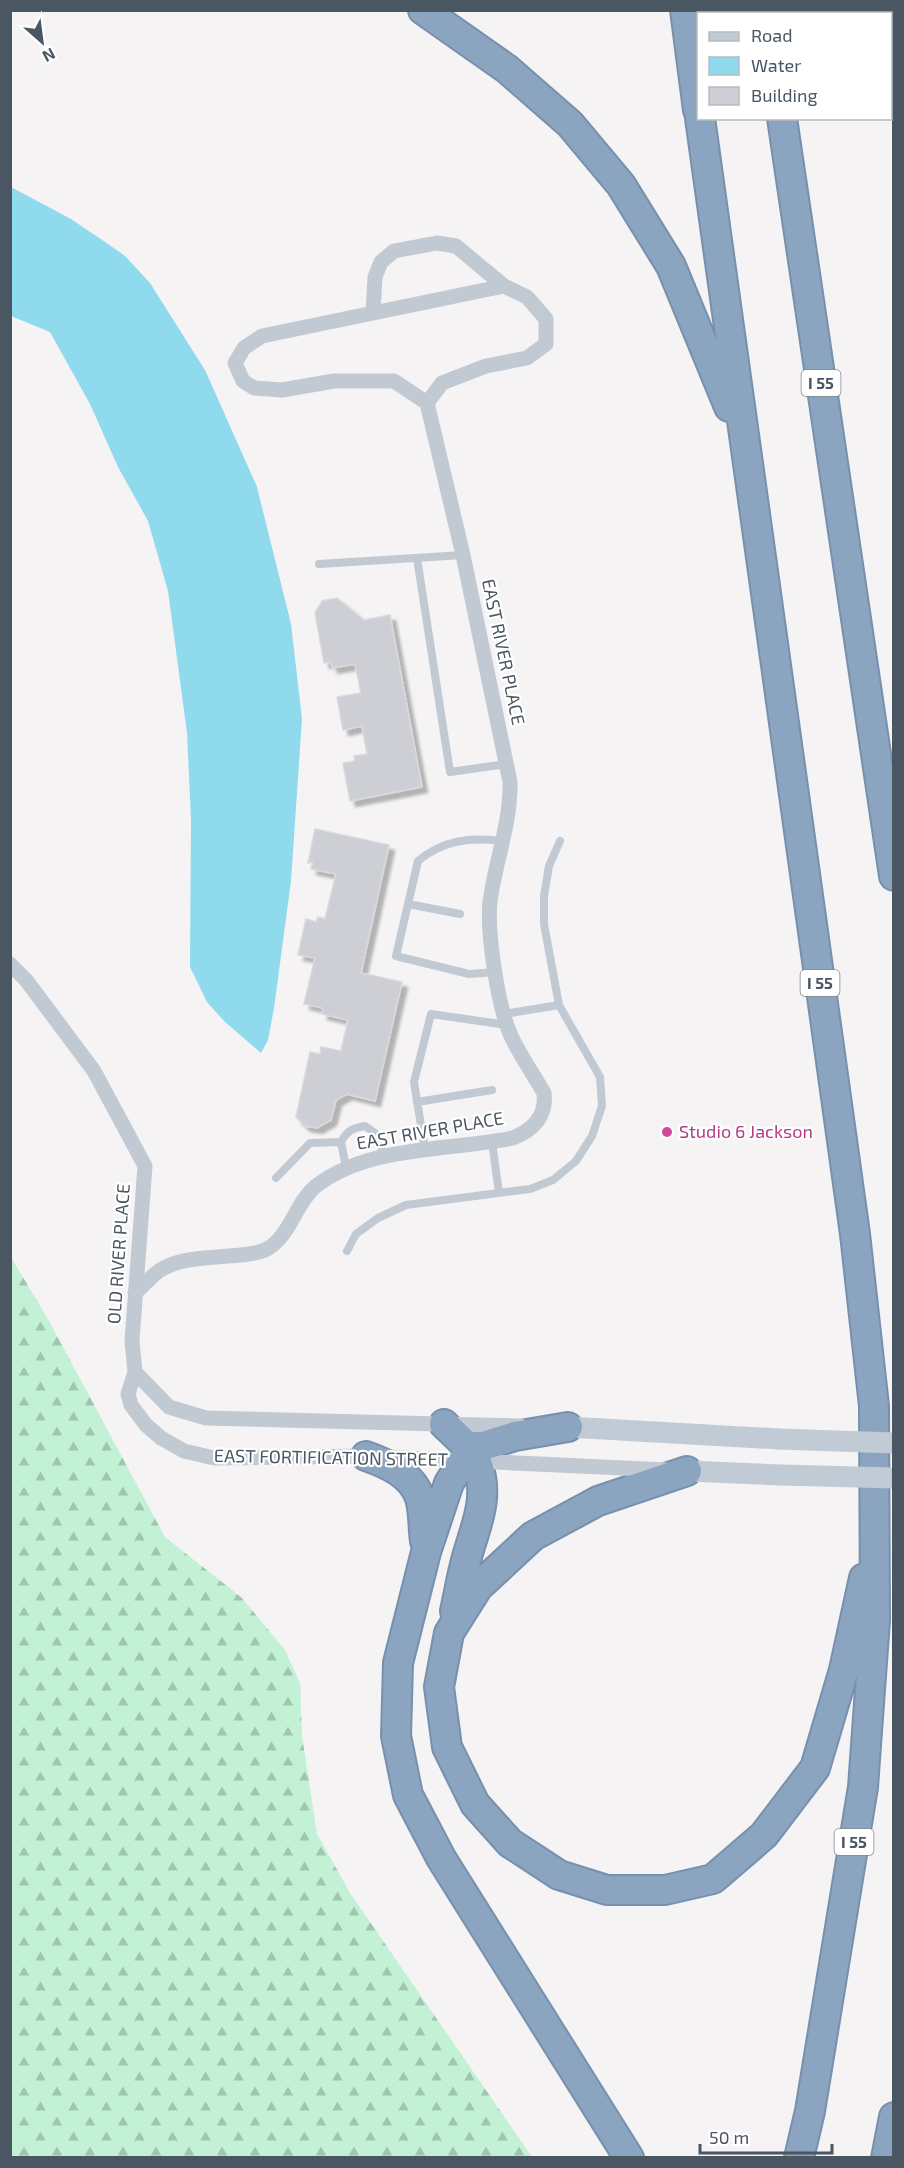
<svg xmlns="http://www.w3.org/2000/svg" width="904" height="2168" font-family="'Exo 2',sans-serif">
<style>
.forest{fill:url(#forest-firs)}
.water{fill:#90daee}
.building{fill:#cdcfd5;stroke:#d7d9de;stroke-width:1.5;filter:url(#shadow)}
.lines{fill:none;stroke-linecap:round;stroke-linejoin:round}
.highway-casing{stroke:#7690ad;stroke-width:32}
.lane{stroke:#c1cad2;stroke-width:8}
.street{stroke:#c1cad2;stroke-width:15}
.secondary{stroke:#c1cbd6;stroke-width:21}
.highway{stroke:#8ba5c1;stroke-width:28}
.secondary-bridge{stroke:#c1cbd6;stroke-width:21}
.hotel-dot{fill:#d1479c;stroke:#fff;stroke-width:2}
.labels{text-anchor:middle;stroke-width:4.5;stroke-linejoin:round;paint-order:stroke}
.shield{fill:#fff;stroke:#808990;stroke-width:1.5}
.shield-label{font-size:16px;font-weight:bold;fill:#4a5661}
.street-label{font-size:18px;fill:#4a5661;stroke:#fff}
.hotel-label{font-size:18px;fill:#b23c85;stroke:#fff;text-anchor:start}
</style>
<defs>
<pattern id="forest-firs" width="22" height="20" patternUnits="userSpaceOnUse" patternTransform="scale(1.5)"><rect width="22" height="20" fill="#c3f1d5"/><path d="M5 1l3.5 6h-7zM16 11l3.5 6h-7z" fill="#a0c6b0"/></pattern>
<filter id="shadow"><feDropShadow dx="5.5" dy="5.5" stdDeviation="1.5" flood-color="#0004"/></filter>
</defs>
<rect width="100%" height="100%" fill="#f5f3f3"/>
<!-- forest -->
<path class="forest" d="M11,1257L49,1321L165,1537L242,1598L285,1650L300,1683L302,1736L317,1834L350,1893L532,2157H11Z"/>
<!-- water -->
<path class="water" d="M11,187L71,219L108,244L125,256L150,283L205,370L257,487L291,624L302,719L291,881L274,1008L268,1040L261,1053L224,1021L207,1002L190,967L191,820L187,733L168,591L148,521L118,467L90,404L50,332L11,316Z"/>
<!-- building -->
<path class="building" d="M337,598L364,620L390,615L422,787L350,801L343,763L355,761L354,756L367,754L362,726L343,730L337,697L361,693L355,664L332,668L331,662L324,663L315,613L322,601Z
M315,829L389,845L361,973L402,982L375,1101L347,1094L336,1100L331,1120L317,1128L305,1126L296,1117L310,1052L320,1054L321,1047L341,1051L348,1020L322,1014L323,1008L304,1004L315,958L298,955L306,919L316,922L318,917L325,919L336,874L311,869L313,862L308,863Z"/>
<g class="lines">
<defs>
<path id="highway" d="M423,10L507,69L570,124L621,185L671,266L729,407
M685,10L698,110
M766,10V14
M700,118L855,1234L874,1406L875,1620L863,1787L810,2111L799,2158
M782,118L894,876
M444,1424C455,1435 471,1447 477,1462C490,1498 476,1524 467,1557C462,1574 459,1593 455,1611
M568,1427L515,1436L470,1450L449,1483L426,1552L398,1663L396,1736L408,1795L441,1858L629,2158
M366,1456C388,1464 412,1474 420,1498C424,1511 423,1528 425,1541
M687,1471L598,1501L533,1536L478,1587L449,1633L439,1687L447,1747L475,1804L510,1843L559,1875L607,1890H665L713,1879L764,1835L815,1768L844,1670L864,1578
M886,2158L894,2117"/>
</defs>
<!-- highway casing -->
<use href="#highway" class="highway-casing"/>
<!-- lane -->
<path class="lane" d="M417,558L450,772L506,764
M319,564L463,555
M408,904L460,914
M496,972L469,974L396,956L418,861C443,840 470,837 502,841
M504,1014L559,1005
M417,1102L492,1090
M492,1142L499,1193
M425,1150L414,1082L431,1014L507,1025
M346,1167L341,1142C347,1131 352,1128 365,1126L375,1133L385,1157
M276,1178L310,1143L341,1142
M347,1251L356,1234L378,1218L406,1205L530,1189L553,1180L576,1161L592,1136L602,1106L600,1077L559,1005L544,924V896L549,866L560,841"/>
<!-- street -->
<path class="street" d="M373,312L375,277L381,262L394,251L437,243L456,246L504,286L527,297L546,319V344L527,358L486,366L442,383L427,403L394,381H334L282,390L254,388L243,381L235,363L244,348L262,336L504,286
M10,964L26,980L94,1071L145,1166L132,1341L135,1372L128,1394L131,1405L146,1425L161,1438L184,1451L214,1458L366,1456L666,1470
M135,1293C142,1287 148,1280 155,1274C174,1258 205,1258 229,1256C241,1255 253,1255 265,1250C290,1238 295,1203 316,1186C369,1145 449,1151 513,1138C533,1130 547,1116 544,1093C534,1075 521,1057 512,1038C498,1009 485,926 491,895C497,857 511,820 510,782L463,555L427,403
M135,1372L169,1407L206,1418L520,1426"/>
<!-- secondary -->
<path class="secondary" d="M568,1427L779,1439
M687,1471L781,1475"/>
<!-- highway -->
<use href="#highway" class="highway"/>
<!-- secondary-bridge -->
<path class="secondary-bridge" d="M779,1439L894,1443
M781,1475L894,1478"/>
</g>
<!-- markers -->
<circle class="hotel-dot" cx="667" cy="1132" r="6"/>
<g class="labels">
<!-- shield labels -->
<g class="shield">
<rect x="801.5" y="370" width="39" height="26" rx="4.5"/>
<rect x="800.5" y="970" width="39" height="26" rx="4.5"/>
<rect x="834.5" y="1829" width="39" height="26" rx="4.5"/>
</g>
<g class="shield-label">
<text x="821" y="389">I 55</text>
<text x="820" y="989">I 55</text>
<text x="854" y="1848">I 55</text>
</g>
<!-- street labels -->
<g class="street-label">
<text transform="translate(503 652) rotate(78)" y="6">EAST RIVER PLACE</text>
<text transform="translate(430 1131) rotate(-10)" y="6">EAST RIVER PLACE</text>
<text transform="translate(119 1254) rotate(-86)" y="6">OLD RIVER PLACE</text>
<text transform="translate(331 1458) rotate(1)" y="6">EAST FORTIFICATION STREET</text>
</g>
<!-- hotel labels -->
<g class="hotel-label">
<text x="679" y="1138">Studio 6 Jackson</text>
</g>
</g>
<!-- border -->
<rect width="904" height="2168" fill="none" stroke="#4a5661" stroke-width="24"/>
<!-- legend -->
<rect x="697" y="12" width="195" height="108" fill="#ffffff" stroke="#b7bbc0" stroke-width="1.5"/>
<rect x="709" y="32" width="30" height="9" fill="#c1cbd6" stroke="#b7bbc0" stroke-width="1.5"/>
<text x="751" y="42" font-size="18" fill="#4a5661">Road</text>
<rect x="709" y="57" width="30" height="18" fill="#90daee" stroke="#b7bbc0" stroke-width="1.5"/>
<text x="751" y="72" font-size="18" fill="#4a5661">Water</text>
<rect x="709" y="87" width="30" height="18" fill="#cdcfd5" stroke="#b7bbc0" stroke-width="1.5"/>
<text x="751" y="102" font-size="18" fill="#4a5661">Building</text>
<!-- north arrow -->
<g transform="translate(42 42) rotate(152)" stroke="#ffffff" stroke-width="4.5" paint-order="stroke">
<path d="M0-4.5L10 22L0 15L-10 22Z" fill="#4a5661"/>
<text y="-9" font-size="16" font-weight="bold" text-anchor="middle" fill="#4a5661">N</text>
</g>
<!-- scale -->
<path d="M700 2144v9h132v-9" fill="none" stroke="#4a5661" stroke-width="3"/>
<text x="709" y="2144" font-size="18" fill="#4a5661" stroke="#ffffff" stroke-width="4.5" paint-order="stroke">50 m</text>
</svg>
